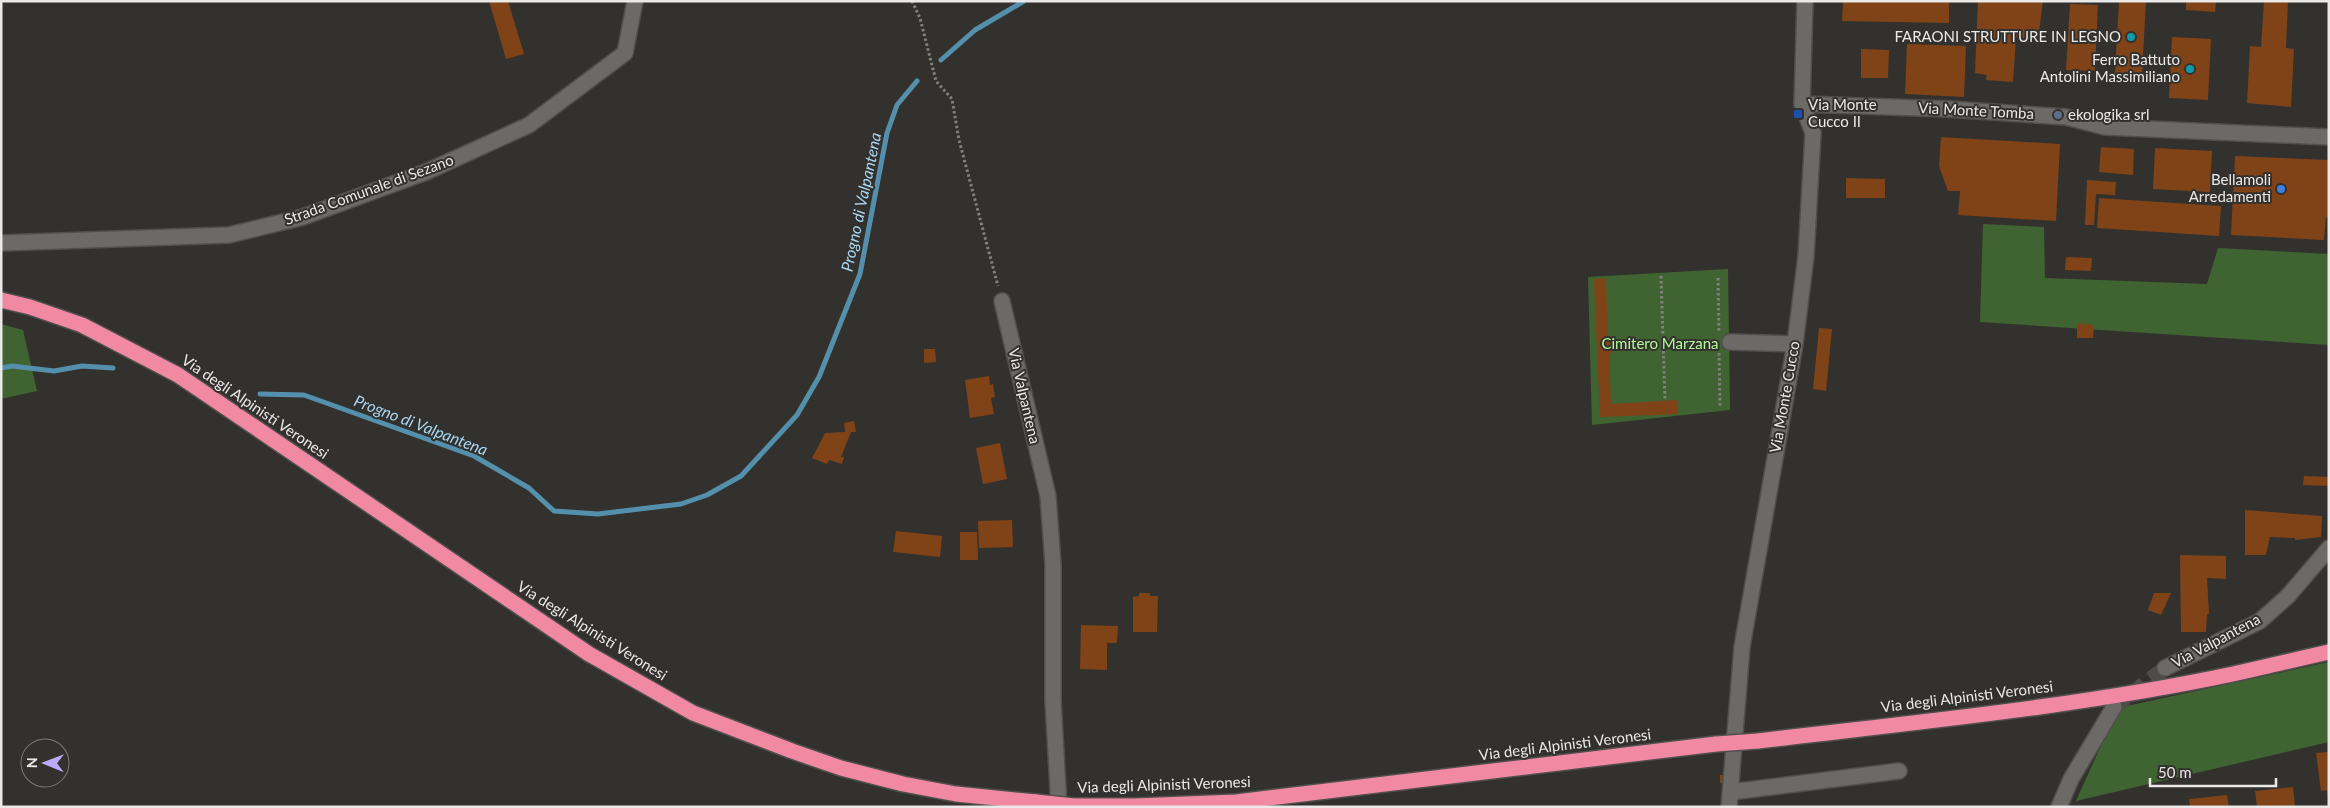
<svg xmlns="http://www.w3.org/2000/svg" width="2330" height="808" font-family="Lato,sans-serif">
<style>
.green{fill:#406332}
.lines{fill:none;stroke-linecap:round;stroke-linejoin:round}
.stream{stroke:#5490ac;stroke-width:5}
.building{fill:#7f4317}
.minor-tunnel{stroke:#4e4d4a;stroke-width:15;stroke-dasharray:15 8;stroke-linecap:butt}
.minor-casing{stroke:#514f4d;stroke-width:18}
.highway-casing{stroke:#514f4d;stroke-width:18}
.path{stroke:#82817e;stroke-width:3;stroke-dasharray:2.5 2.5;stroke-linecap:butt}
.minor{stroke:#6c6a67;stroke-width:15}
.highway{stroke:#f189a2;stroke-width:15}
.highway-bridge-casing{stroke:#514f4d;stroke-width:18;stroke-linecap:butt}
.highway-bridge{stroke:#f189a2;stroke-width:15}
.culture-dot{fill:#0f9aa8;stroke:#33312e;stroke-width:2}
.transit-dot{fill:#1a4fb4;stroke:#33312e;stroke-width:2}
.service-dot{fill:#5c6f8a;stroke:#33312e;stroke-width:2}
.shop-dot{fill:#3f7fe0;stroke:#33312e;stroke-width:2}
.labels{text-anchor:middle;stroke-width:4;stroke-linejoin:round;paint-order:stroke}
.poi-label{font-size:15px;fill:#eae9e7;stroke:#33312e;text-anchor:end}
.street-label{font-size:15px;fill:#eae9e7;stroke:#33312e}
.park-label{font-size:15px;fill:#b0fb94;stroke:#33312e}
.water-label{font-size:16px;font-style:italic;fill:#a8d6f2;stroke:#33312e}
</style>
<rect width="100%" height="100%" fill="#33312e"/>
<!-- green -->
<path class="green" d="M1983,224L2044,227L2045,278L2207,284L2218,248L2329,254V345L1980,322Z
M1728,269L1730,410L1592,425L1588,277Z
M1,324L23,330L37,391L1,399Z
M2329,662V742L2076,801L2107,732L2122,707Z"/>
<g class="lines">
<!-- stream -->
<path class="stream" d="M941,60L975,30L1024,1
M1,368L12,366L54,371L82,366L113,368
M260,394L304,395L474,456L529,488L554,511L598,514L681,504L707,495L741,476L797,415L819,377L860,274L887,133L897,105L917,81"/>
</g>
<!-- building -->
<path class="building" d="M489,1H508L524,54L506,59Z
M1843,1H1949V23L1842,21Z
M1978,1H2043L2038,39L2016,38L2013,82L1986,80L1987,75L1975,73Z
M2119,1H2146L2142,74L2115,73Z
M2186,1H2216L2215,12L2186,10Z
M2264,1H2288L2286,48L2294,49L2291,107L2247,103L2250,46L2261,47Z
M2070,4L2098,5L2095,71L2066,70Z
M2172,37L2211,39L2208,100L2169,98Z
M1907,44L1966,46L1964,97L1905,94Z
M1861,49L1889,50L1888,78H1861Z
M1941,137L2060,144L2056,221L1958,215L1960,191H1948L1939,166Z
M2101,147L2134,149L2133,175L2099,172Z
M2155,148L2212,151L2210,192L2153,189Z
M2235,156L2329,160V218L2326,217L2324,240L2231,235Z
M1846,178L1885,179V198H1846Z
M2087,180L2116,182L2115,195L2096,194L2094,225H2085Z
M2099,198L2221,206L2219,236L2097,228Z
M2066,257L2092,258L2091,271L2065,270Z
M1606,278L1608,342H1612V353H1609L1611,404L1677,400L1678,414L1600,417L1594,279Z
M2077,323L2094,325L2093,338H2077Z
M1819,328L1832,329L1826,391L1813,389Z
M924,349H935L936,362L924,363Z
M989,376L990,385L993,384L995,397L991,398L994,414L970,418L965,380Z
M854,421L856,432H851L841,457H844L842,464L829,460L827,464L812,458L825,433L845,432L844,423Z
M1000,443L1007,479L983,484L976,448Z
M2304,476L2329,477V486L2303,485Z
M2245,510L2322,516L2321,537L2295,540V538L2270,537L2266,555H2245Z
M1012,520L1013,547L979,548L978,521Z
M896,531L942,536L940,557L893,552Z
M960,532H977L978,560H960Z
M2180,555L2226,556V579L2207,578L2209,614H2207L2206,632H2181Z
M1139,593H1150V596H1158L1157,632H1133V597L1139,596Z
M2154,593H2171L2161,615L2148,610Z
M1081,625L1118,626L1117,643H1107V670L1080,669Z
M2329,752V796H2328L2327,790L2321,791L2316,753Z
M1720,775H1727L1726,784L1720,783Z
M2293,787L2295,807H2257L2255,791Z
M2227,795L2229,807H2190L2189,799Z"/>
<g class="lines">
<!-- minor-tunnel -->
<path class="minor-tunnel" d="M2114,707L2165,668"/>
<defs>
<path id="minor" d="M1802,104L1948,109L2066,117L2105,127L2329,137
M1,243L229,235L303,217L426,172L529,125L625,53L635,1
M1002,301L1048,496L1053,564V700L1059,807
M1730,342L1795,344
M2165,668L2260,621L2288,596L2329,548
M1731,792L1899,771
M1729,807L1742,647L1795,344L1806,256L1813,133L1802,104L1805,1
M2059,807L2071,779L2114,707"/>
<path id="highway" d="M1,300L30,307L82,325L178,375L589,654L693,713L792,751L841,768L903,784L956,794L1036,802
M1758,741C1916,722 2077,707 2233,674C2265,667 2297,659 2329,652
M1074,806H1135L1236,802L1716,744"/>
</defs>
<!-- minor casing -->
<use href="#minor" class="minor-casing"/>
<!-- highway casing -->
<use href="#highway" class="highway-casing"/>
<!-- path -->
<path class="path" d="M912,1L920,18L936,81L952,99L959,140L998,286
M1661,276L1665,401
M1718,278L1719,332
M1611,346L1716,342
M1719,353L1720,407"/>
<!-- minor -->
<use href="#minor" class="minor"/>
<!-- highway -->
<use href="#highway" class="highway"/>
<defs>
<path id="highway-bridge" d="M1716,744L1758,741
M1036,802L1074,806"/>
</defs>
<!-- highway-bridge casing -->
<use href="#highway-bridge" class="highway-bridge-casing"/>
<!-- highway-bridge -->
<use href="#highway-bridge" class="highway-bridge"/>
</g>
<!-- markers -->
<g class="culture-dot">
<circle cx="2131" cy="37" r="5"/>
<circle cx="2190" cy="69" r="5"/>
</g>
<rect class="transit-dot" x="1793" y="109" width="10" height="10" rx="2.5"/>
<circle class="service-dot" cx="2058" cy="115" r="5"/>
<circle class="shop-dot" cx="2281" cy="189" r="5"/>
<g class="labels">
<!-- poi labels -->
<g class="poi-label">
<text x="2121" y="42">FARAONI STRUTTURE IN LEGNO</text>
<text x="2180" y="65">Ferro Battuto<tspan x="2180" dy="17">Antolini Massimiliano</tspan></text>
<text x="1808" y="110" text-anchor="start">Via Monte<tspan x="1808" dy="17">Cucco II</tspan></text>
<text x="2068" y="120" text-anchor="start">ekologika srl</text>
<text x="2271" y="185">Bellamoli<tspan x="2271" dy="17">Arredamenti</tspan></text>
</g>
<!-- street labels -->
<g class="street-label">
<text transform="translate(1976 111) rotate(3)" y="5">Via Monte Tomba</text>
<text transform="translate(369 190) rotate(-20)" y="5">Strada Comunale di Sezano</text>
<text transform="translate(1024 396) rotate(77)" y="5">Via Valpantena</text>
<text transform="translate(1785 397) rotate(-80)" y="5">Via Monte Cucco</text>
<text transform="translate(255 407) rotate(34)" y="5">Via degli Alpinisti Veronesi</text>
<text transform="translate(592 631) rotate(32)" y="5">Via degli Alpinisti Veronesi</text>
<text transform="translate(2216 641) rotate(-28)" y="5">Via Valpantena</text>
<text transform="translate(1967 697) rotate(-7)" y="5">Via degli Alpinisti Veronesi</text>
<text transform="translate(1565 745) rotate(-7)" y="5">Via degli Alpinisti Veronesi</text>
<text transform="translate(1164 785) rotate(-2)" y="5">Via degli Alpinisti Veronesi</text>
</g>
<!-- park labels -->
<g class="park-label">
<text x="1660" y="349">Cimitero Marzana</text>
</g>
<!-- water labels -->
<g class="water-label">
<text transform="translate(861 202) rotate(-78)" y="6">Progno di Valpantena</text>
<text transform="translate(421 425) rotate(21)" y="6">Progno di Valpantena</text>
</g>
</g>
<!-- border -->
<rect width="2330" height="808" fill="none" stroke="#eae9e7" stroke-width="5"/>
<!-- north arrow -->
<g transform="translate(45 763) rotate(271)"><circle r="24" fill="#33312e" stroke="#7c7b78"/>
<path d="M0-4L9 19L0 12L-9 19Z" fill="#bbaaf6"/>
<text y="-8" font-size="14" font-weight="bold" text-anchor="middle" fill="#eae9e7">N</text>
</g>
<!-- scale -->
<path d="M2150 778v8h126v-8" fill="none" stroke="#eae9e7" stroke-width="2.5"/>
<text x="2158" y="778" font-size="15" fill="#eae9e7" stroke="#33312e" stroke-width="4" paint-order="stroke">50 m</text>
</svg>
